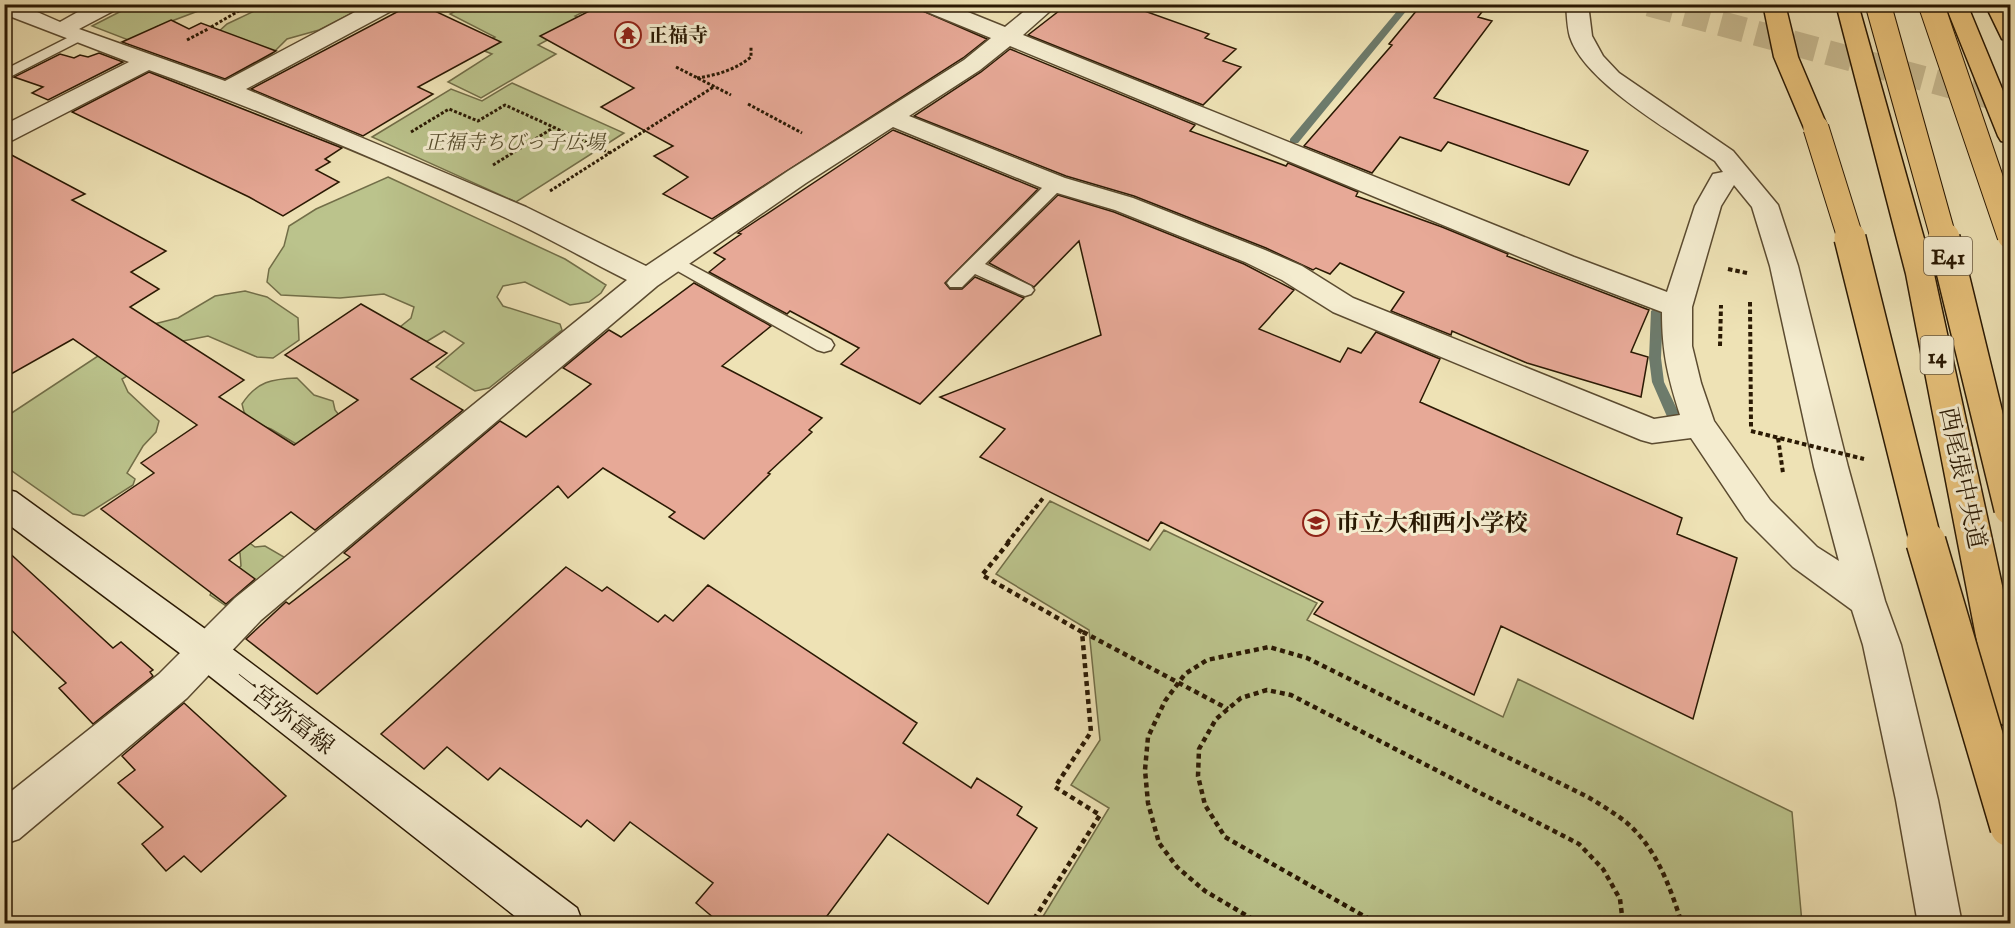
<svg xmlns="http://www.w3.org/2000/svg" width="2015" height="928" font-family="'IM FELL English','Noto Serif JP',serif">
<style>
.green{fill:#bbc38c;stroke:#726e48;stroke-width:1.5}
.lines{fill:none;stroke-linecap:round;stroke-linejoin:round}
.stream{fill:#6d7b6c;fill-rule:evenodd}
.building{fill:#e7a997;stroke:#2a1903;stroke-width:1.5}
.tertiary-tunnel{stroke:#c7ba91;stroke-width:25;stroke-dasharray:25 12;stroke-linecap:butt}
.service-casing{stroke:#5b4b30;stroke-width:3}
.minor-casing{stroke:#5b4b30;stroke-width:3}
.secondary-casing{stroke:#2a1903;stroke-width:3}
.primary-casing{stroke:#2a1903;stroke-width:3}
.motorway-casing{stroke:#2a1903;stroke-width:3}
.path-far2{stroke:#2a1903;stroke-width:3;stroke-dasharray:3 2;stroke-linecap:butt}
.path-far1{stroke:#2a1903;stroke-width:4;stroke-dasharray:4.5 3;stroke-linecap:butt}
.path{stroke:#2a1903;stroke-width:4.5;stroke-dasharray:5 4;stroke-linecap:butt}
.service{fill:#f4eccf;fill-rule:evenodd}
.minor{fill:#f4eccf;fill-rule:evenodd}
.secondary{fill:#f4eccf;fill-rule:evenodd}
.primary{fill:#e7c17a;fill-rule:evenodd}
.motorway{fill:#e7c17a;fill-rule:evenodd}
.motorway-bridge-far2-casing{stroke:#2a1903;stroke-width:27;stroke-linecap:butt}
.motorway-bridge-far1-casing{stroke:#2a1903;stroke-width:34;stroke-linecap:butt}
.motorway-bridge-casing{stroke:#2a1903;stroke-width:42;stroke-linecap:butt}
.path-bridge{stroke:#2a1903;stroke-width:4;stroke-dasharray:4.5 3;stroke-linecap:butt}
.motorway-bridge-far2{stroke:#e7c17a;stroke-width:25}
.motorway-bridge-far1{stroke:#e7c17a;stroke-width:31}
.motorway-bridge{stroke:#e7c17a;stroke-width:39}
.labels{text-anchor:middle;stroke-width:6;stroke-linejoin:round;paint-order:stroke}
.far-poi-label{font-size:20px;font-weight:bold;fill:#2a1903;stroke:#f4eccf;text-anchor:start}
.far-park-label{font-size:20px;font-style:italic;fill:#564c2c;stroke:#f4eccf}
.shield{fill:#f4eccf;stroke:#675840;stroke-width:1.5}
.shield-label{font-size:22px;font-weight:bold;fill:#2a1903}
.street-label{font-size:24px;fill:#2a1903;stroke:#f4eccf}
.poi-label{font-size:24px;font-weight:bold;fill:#2a1903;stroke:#f4eccf;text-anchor:start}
</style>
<rect width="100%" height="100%" fill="#eee2b5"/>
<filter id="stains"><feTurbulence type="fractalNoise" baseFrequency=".00333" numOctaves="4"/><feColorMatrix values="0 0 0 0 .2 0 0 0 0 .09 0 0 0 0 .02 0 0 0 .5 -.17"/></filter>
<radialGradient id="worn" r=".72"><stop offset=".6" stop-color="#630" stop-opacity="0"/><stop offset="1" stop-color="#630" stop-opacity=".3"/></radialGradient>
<!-- green -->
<path class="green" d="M133,5H214L156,27L136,43L92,26Z
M267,5H368L319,30L287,39L271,55L240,72L227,75L216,34L227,24Z
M467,5H597L575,16L583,21L538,45L556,54L481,98L448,82L492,54L477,48L495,37L450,14Z
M512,83L624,133L516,202L372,137L451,89L482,101Z
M388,177L565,259L606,285L601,293L589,302L570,305L525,282L503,286L497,297L503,306L560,324L562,330L489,388L475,391L436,367L464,343L444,331L416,348L395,331L411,318L414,307L384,294L340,298L281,295L267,282L269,269L284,246L289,226L316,209Z
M245,291L267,297L298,318L299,340L273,358L257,357L208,336L183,341L122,379L128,392L159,421L156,432L143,446L127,473L135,479L133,485L84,516L73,514L5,466L4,418L142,327L178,318L215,296Z
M297,378L314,395L333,401L335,410L347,425L308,451L271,429L252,422L244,412L242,404C257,381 272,379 297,378Z
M1050,501L1150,550L1164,530L1317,603L1307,620L1503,717L1518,679L1792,812L1802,923H1039L1109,808L1071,785L1100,740L1089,630L996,574Z
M222,522L255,547L265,546L284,557L290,566L233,614L226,606L210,595L214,587L241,566L240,553L205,534Z"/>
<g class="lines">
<!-- stream -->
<path class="stream" d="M1403,4H1412L1298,143H1290V139Z
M1657,307L1663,311L1661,358L1664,382L1686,428L1679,433L1672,428L1652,382L1649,358L1651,311Z"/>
</g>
<!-- building -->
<path class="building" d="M412,4H420L501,42L418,87L433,94L363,136L251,89Z
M603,4H907L987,39L963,58L712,219L663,194L688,177L654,156L673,146L601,107L634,88L540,36Z
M1068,4H1125L1209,34L1205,38L1236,49L1223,61L1241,67L1203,105L1028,35Z
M1422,4H1488L1478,17L1492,21L1434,98L1588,151L1569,185L1448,142L1441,151L1400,137L1372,173L1304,146L1392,45L1389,44Z
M171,20L189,29L201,23L276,51L225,79L122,42Z
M1010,49L1195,125L1190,131L1286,166L1288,163L1358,192L1356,196L1442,227L1508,254L1507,256L1649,310L1631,352L1648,357L1641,397L1527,363L1452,331L1451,335L1391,311L1404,292L1340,263L1330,274L1316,268L1313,270L1266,248L1134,196L1066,176L914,116L981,72Z
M99,53L123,62L48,100L32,93L43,87L14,77L60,54L74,58L80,55L88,57Z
M149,72L342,148L325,159L330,162L316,170L339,182L283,216L249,197L72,112Z
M893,130L1038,189L945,283L950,289H962L975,277L1024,298L920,404L841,364L859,348L790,311L787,314L709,272L725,259L714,253L741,234L738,233Z
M4,151L85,194L72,200L166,251L131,272L159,289L130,307L244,380L219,397L294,445L358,400L285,355L361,304L447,353L411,379L463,410L315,530L291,512L229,560L255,579L226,604L101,509L154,473L141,463L197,425L73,339L4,378Z
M1058,195L1114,212L1244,264L1294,290L1259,329L1340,362L1348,348L1361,353L1376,332L1440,359L1420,402L1682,518L1677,534L1737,558L1693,719L1501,626L1474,695L1314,614L1323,602L1161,522L1148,541L980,457L1005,429L940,397L1101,335L1079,241L1034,287L989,263Z
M694,283L771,326L722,366L822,418L809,430L812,432L768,473L770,474L704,539L669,517L675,512L603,468L568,498L558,486L317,694L246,639L286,602L289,604L350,557L344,553L500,421L526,437L591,384L563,368L609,330L621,337Z
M4,548L113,648L121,642L153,670L150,672L153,676L93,724L59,688L66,683L4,623Z
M566,567L602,591L607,587L658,622L665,615L673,621L708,585L917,723L903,743L971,788L977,778L1022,807L1017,815L1037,828L988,904L888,834L821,924H721L696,903L713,883L630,822L614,841L587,820L581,827L500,768L488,780L447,747L424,769L381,734Z
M184,703L286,796L201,872L184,856L166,871L142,844L163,827L118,783L135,770L122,756Z"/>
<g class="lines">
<!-- tertiary-tunnel -->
<path class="tertiary-tunnel" d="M1649,4L2010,102"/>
<defs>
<path id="service" d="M79,32L84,33L86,36L84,39L4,80V70Z
M1056,179L1062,180L1064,184L1062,188L985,264L1031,286L1034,290L1031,294L1025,296L1019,294L975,274L962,287H950L947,283L950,279L1050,180Z
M673,255L831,340L834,345L831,350L824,352L817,350L667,265L664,261L667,257Z"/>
<path id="minor" d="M4,4H19L60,22L92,4H120L117,9L79,29L225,81L370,4H398L395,9L246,89L526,207L646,266L788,171L964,60L991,38L920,9L917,4H948L1005,27L1033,4H1058L1023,35L1574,257L1667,292L1695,206L1713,174L1723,172L1715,161C1674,133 1585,83 1570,37C1567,27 1567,15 1566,4H1588L1592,36L1603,56L1619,73L1733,151L1778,205L1798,266L1848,467L1885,601L1901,645L1938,800L1962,924H1918L1896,800L1863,645L1852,610L1793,567L1746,520L1691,438L1652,443L1641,440L1333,312L1282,280L1245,262L1115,210L1047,190L893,127L806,183L657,286L261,620L187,698L19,839L4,844V797L159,674L235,598L627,280C587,260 547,237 506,218C389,164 270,114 149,70L13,140L4,142V125L129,62L4,14ZM1010,46L1554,271L1662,312C1662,353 1668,377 1680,415L1654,419L1353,298L1302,266L1265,250L1133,198L1065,178L909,116L980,70ZM1734,185L1752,207L1770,266L1814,467L1839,561L1817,547L1770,500L1714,421L1701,383L1692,346V307L1721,206Z"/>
<path id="secondary" d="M4,489L16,492L219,639L577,908L583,924H525L193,663L4,521Z"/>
<path id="primary" d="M1836,4H1858L1934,274L2010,622V727L1996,722L1990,709L1906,274Z
M1945,4H1967L2010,108V143L2001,141L1998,136Z"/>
<path id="motorway" d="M1763,4H1785L1798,57L1828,128L1825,133L1816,135L1807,133L1804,128L1774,57Z
M1985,4H2007L2010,12V41L2002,39Z"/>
</defs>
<!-- service casing -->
<use href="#service" class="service-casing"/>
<!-- minor casing -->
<use href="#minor" class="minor-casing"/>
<!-- secondary casing -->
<use href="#secondary" class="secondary-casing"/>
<!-- primary casing -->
<use href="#primary" class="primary-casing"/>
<!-- motorway casing -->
<use href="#motorway" class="motorway-casing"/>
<!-- path-far2 -->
<path class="path-far2" d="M211,27L251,4
M187,40L208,29
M676,67L731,95
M697,78C717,75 735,70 751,57V47
M748,104L802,133
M411,132L449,109L478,121L505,105L610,153
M493,165L553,128
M550,191L715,86"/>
<!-- path-far1 -->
<path class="path-far1" d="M1728,269L1747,273
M1750,302L1751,427
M1720,346L1721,305
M1778,438L1783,473
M1007,543L1044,497"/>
<!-- path -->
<path class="path" d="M1009,542L982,575L1082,632L1091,732L1055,787L1100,815L1031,924
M1083,632L1228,709
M1261,924L1205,891L1177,867L1159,843L1148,803L1145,770L1148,737L1165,701L1185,674L1207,660L1269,647L1307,658L1588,797C1601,805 1615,813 1627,823C1657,849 1670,887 1682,924
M1378,924L1225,837L1205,805L1198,776L1199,749L1216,719L1241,698L1267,690L1291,695L1579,844L1603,869L1620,899L1623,924"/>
<!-- service -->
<use href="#service" class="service"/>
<!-- minor -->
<use href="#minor" class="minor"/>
<!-- secondary -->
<use href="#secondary" class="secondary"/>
<!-- primary -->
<use href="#primary" class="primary"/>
<!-- motorway -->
<use href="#motorway" class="motorway"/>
<defs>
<path id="motorway-bridge-far2" d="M1878,4L1944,240
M1931,4L2010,236
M1816,128L1851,240"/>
<path id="motorway-bridge-far1" d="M1850,238L1926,543
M1944,238L2010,509"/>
<path id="motorway-bridge" d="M1926,542L2010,827"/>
</defs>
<!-- motorway-bridge-far2 casing -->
<use href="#motorway-bridge-far2" class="motorway-bridge-far2-casing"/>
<!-- motorway-bridge-far1 casing -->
<use href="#motorway-bridge-far1" class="motorway-bridge-far1-casing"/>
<!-- motorway-bridge casing -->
<use href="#motorway-bridge" class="motorway-bridge-casing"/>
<!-- path-bridge -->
<path class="path-bridge" d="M1751,431L1864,459"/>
<!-- motorway-bridge-far2 -->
<use href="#motorway-bridge-far2" class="motorway-bridge-far2"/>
<!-- motorway-bridge-far1 -->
<use href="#motorway-bridge-far1" class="motorway-bridge-far1"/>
<!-- motorway-bridge -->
<use href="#motorway-bridge" class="motorway-bridge"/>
</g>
<!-- icons -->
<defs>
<symbol id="temple-ring" viewBox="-11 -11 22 22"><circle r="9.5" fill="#f4eccf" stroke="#8f2418" stroke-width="1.5"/><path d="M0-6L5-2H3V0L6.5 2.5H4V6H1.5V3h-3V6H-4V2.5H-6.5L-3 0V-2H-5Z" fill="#8f2418"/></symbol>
<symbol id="school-ring" viewBox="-11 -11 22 22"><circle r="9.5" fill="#f4eccf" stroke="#8f2418" stroke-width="1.5"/><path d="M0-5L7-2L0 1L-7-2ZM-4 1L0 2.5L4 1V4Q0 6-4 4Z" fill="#8f2418"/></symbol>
</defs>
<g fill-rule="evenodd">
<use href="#temple-ring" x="613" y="20" width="30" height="30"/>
<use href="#school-ring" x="1301" y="508" width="30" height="30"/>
</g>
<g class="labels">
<!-- far-poi labels -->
<g class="far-poi-label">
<text x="648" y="42">正福寺</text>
</g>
<!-- far-park labels -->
<g class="far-park-label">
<text x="515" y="149">正福寺ちびっ子広場</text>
</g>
<!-- shield labels -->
<g class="shield">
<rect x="1924" y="237" width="48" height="38" rx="4.5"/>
<rect x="1920.5" y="336" width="33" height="38" rx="4.5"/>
</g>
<g class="shield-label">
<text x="1948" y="264">E41</text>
<text x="1937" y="363">14</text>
</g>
<!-- street labels -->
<g class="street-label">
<text transform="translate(1963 478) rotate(78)" y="8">西尾張中央道</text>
<text transform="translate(284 712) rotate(38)" y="8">一宮弥富線</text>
</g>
<!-- poi labels -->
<g class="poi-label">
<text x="1336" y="531">市立大和西小学校</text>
</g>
</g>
<!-- margin -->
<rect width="2015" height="928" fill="none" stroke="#eee2b5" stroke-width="24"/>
<rect x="6" y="6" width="2003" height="916" fill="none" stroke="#2a1903" stroke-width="3"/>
<rect x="12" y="12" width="1991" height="904" fill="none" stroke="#2a1903" stroke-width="1.5"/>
<rect width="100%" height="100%" filter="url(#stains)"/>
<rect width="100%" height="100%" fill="url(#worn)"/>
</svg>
